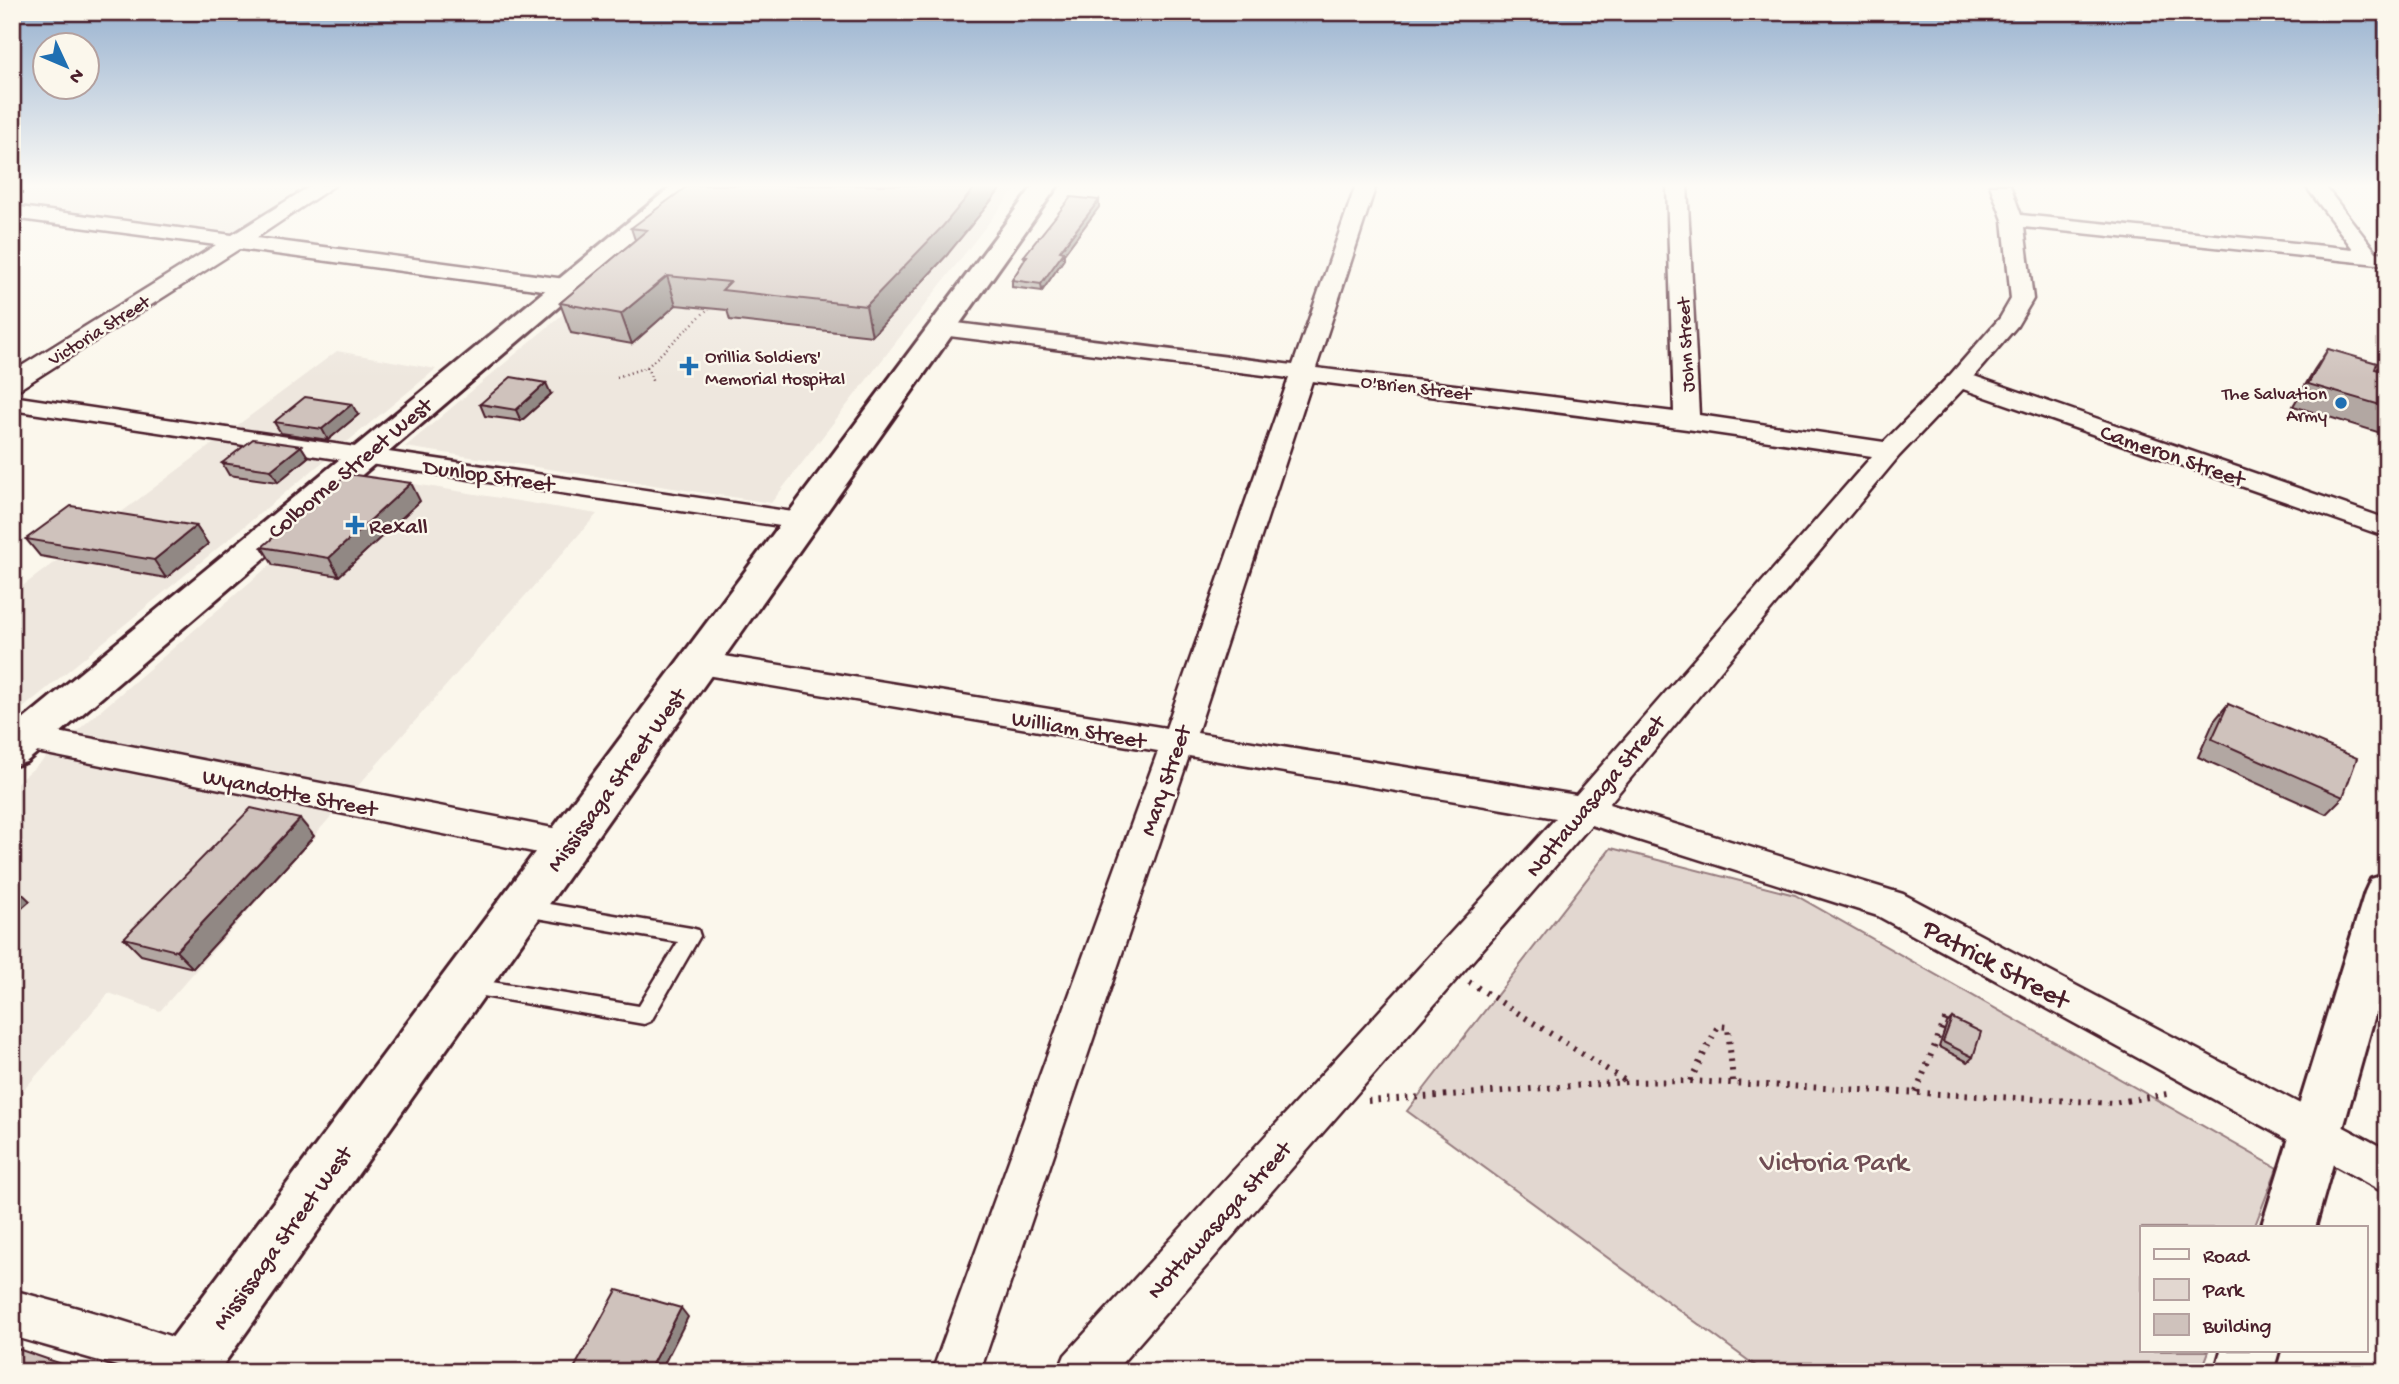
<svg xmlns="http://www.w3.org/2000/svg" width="2399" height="1384" font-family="'Gochi Hand',sans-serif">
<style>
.built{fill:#eee7de}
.green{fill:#e2d7d0;stroke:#967b7e;stroke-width:2}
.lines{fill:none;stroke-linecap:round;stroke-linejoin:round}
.lane-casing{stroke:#4a1f2b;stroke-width:5}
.street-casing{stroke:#4a1f2b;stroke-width:5}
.secondary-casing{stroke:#4a1f2b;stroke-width:6}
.path-far1{stroke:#4a1f2b;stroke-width:2.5;stroke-dasharray:1 3.5;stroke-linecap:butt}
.path{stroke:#4a1f2b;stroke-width:6;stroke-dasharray:2.5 7;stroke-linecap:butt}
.lane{fill:#fbf7ec;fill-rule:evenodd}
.street{fill:#fbf7ec;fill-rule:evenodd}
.secondary{fill:#fbf7ec;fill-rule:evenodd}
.wall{fill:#b2a7a2;stroke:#4a1f2b;stroke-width:2}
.shaded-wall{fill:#918884;stroke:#4a1f2b;stroke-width:2}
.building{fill:#cfc2bc;stroke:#4a1f2b;stroke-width:2}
.poi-dot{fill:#1f6fb2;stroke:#fbf7ec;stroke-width:2.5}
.labels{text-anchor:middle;stroke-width:5;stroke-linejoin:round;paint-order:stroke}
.far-street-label{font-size:19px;fill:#4a1f2b;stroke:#fbf7ec}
.far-poi-label{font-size:19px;fill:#4a1f2b;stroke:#fbf7ec;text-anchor:start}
.street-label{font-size:23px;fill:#4a1f2b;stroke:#fbf7ec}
.poi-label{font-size:23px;fill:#4a1f2b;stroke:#fbf7ec;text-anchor:start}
.near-street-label{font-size:28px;fill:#4a1f2b;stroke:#fbf7ec}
.near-park-label{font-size:28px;fill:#704d54;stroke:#fbf7ec}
</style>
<rect width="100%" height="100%" fill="#fbf7ec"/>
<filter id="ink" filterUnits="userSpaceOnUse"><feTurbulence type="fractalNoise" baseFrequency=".0143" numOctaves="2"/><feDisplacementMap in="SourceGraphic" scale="14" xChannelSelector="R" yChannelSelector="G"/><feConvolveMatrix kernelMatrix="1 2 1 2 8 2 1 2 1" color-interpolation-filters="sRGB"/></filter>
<g filter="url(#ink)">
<!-- built -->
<path class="built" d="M12,185H320L241,233L12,203Z
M725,185H1018L771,503L405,447L650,241Z
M337,351L436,369L12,717V594Z
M372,477L597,514L160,1011L109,993L12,1103V787Z"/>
<!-- green -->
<path class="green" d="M1611,848L1795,895L2277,1168L2254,1228H2142V1351H2209L2201,1372H1764L1407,1111Z"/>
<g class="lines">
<defs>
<path id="lane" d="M525,900L691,928L698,930L700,936L651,1021L644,1024L460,992L457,986L460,980L467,978L639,1006L678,942L525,916L519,913L516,908L519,903Z"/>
<path id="street" d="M312,185H335L256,238L565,279L576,286L565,293L239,249L21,388L12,390V372L216,245L12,218V206L232,235Z
M1356,185H1376L1316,368L1674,412L1667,185H1687L1699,415L1884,442L1951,374L2000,318L2011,299L2003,220L1990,185H2010L2021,215L2353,249L2305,185H2324L2376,252L2387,253V265L2024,227L2033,299L2017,326L1974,376L2387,519V537L1963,389L1899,456L1609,804L1903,894L2387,1150V1194L1878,916L1591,825L1114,1372H1058L1065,1355L1556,818L1189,756L980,1372H932L1158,751L700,674L689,671L685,663L689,655L700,652L1166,728L1289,378L941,335L930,328L941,321L1293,365ZM1312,381L1687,429L1872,456L1576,795L1197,733Z
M12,396L800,513L810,515L814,521L810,527L800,529L12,410Z
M12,723L568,831L580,835L586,845L580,855L568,859L12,747Z
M12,1290C81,1309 149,1326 215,1353L222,1370L138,1372L12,1336Z"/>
<path id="secondary" d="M673,185H701L26,762L12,766V729Z
M1034,185H1058L218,1372H154L162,1351Z
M2387,874V972L2315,1228H2261L2365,892L2371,879Z
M2221,1351H2279L2273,1372H2215Z"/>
</defs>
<!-- lane casing -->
<use href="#lane" class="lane-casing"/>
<!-- street casing -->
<use href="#street" class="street-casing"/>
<!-- secondary casing -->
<use href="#secondary" class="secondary-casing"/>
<!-- path-far1 -->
<path class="path-far1" d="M647,367L653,383
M617,377L647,367L709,308"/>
<!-- path -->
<path class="path" d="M1469,982L1627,1082
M1690,1081L1718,1026L1728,1027L1733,1081
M1916,1092L1947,1015
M1368,1101L1628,1082L1690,1081L2113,1103L2173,1093"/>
<!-- lane -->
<use href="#lane" class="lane"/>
<!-- street -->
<use href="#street" class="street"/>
<!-- secondary -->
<use href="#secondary" class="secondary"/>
</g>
<!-- wall -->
<path class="wall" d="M1099,207L1064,254V259L1042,291L1012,287V280L1025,260L1024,256Z
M631,228L947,255L872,336L730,320L727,310L676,305L632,344L571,333L560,303L635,240Z
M2328,349L2375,369L2387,372V435L2293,406L2314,370Z
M551,394L521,421L485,416L480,404Z
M358,415L328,440L281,433L274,422Z
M301,446L308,457L278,482L229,475L222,463Z
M420,501L339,576L273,565L262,547Z
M196,526L208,544L166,578L40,556L26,539Z
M2228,704L2343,797L2326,814L2198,757L2214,721Z
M314,836L193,968L141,955L124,938Z
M1952,1018L1973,1057L1968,1062L1939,1047L1947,1023Z"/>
<!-- shaded-wall -->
<path class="shaded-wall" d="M977,185H1004L947,255L872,336L866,306Z
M1099,200V207L1064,254V259L1042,291L1041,284L1060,251Z
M667,276L676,305L632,344L621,314Z
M546,383L551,394L521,421L516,410Z
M352,404L358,415L328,440L322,429Z
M301,446L308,457L278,482L271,470Z
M411,483L420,501L339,576L329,558Z
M196,526L208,544L166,578L154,560Z
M300,819L314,836L193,968L176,951Z
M12,884L30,901L12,917Z
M681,1308L688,1317L660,1372H648Z"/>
<!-- building -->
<path class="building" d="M689,185H977L943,226L866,306L722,290L730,282L667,276L621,314L560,303L647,230L631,228Z
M1071,197L1099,200L1060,251L1064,252L1041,284L1012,280L1027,256H1024Z
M2328,349L2377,363L2375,369L2387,372V407L2308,384Z
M511,377L546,383L516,410L480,404Z
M305,397L352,404L322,429L274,422Z
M253,439L301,446L271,470L222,463Z
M348,474L411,483L329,558L262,547Z
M71,506L196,526L154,560L26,539Z
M2228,704L2357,758L2343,797L2212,739Z
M251,808L300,819L176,951L124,938Z
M1952,1018L1981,1032L1973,1057L1943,1042Z
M617,1290L681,1308L648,1372H572Z
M12,1347L82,1371L12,1372Z"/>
</g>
<!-- sky -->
<linearGradient id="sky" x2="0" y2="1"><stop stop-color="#97b1cf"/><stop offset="0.49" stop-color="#fdfbf6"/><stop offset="1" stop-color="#fdfbf6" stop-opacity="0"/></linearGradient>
<rect width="2399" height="379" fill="url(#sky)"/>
<!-- markers -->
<g class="poi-dot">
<path d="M685.5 355.5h7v7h7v7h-7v7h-7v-7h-7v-7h7z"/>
<circle cx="2341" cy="403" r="7"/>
<path d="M351.5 514.5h7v7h7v7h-7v7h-7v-7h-7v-7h7z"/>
</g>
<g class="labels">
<!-- far-street labels -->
<g class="far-street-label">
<text transform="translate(98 329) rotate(-32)" y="7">Victoria Street</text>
<text transform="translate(1684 345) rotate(-93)" y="7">John Street</text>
<text transform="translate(1416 386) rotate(7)" y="7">O'Brien Street</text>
</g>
<!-- far-poi labels -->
<g class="far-poi-label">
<text x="705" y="362">Orillia Soldiers'<tspan x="705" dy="22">Memorial Hospital</tspan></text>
<text x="2327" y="399" text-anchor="end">The Salvation<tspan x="2327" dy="22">Army</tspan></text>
</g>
<!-- street labels -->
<g class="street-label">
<text transform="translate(2173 454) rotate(19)" y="8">Cameron Street</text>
<text transform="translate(349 467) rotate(-40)" y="8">Colborne Street West</text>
<text transform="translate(489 474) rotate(8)" y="8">Dunlop Street</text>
<text transform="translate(1079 728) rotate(10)" y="8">William Street</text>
<text transform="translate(615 779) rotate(-54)" y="8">Mississaga Street West</text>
<text transform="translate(1164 780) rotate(-71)" y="8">Mary Street</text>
<text transform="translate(290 791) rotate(11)" y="8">Wyandotte Street</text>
<text transform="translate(1594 795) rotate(-50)" y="8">Nottawasaga Street</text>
<text transform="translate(1218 1219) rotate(-48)" y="8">Nottawasaga Street</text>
<text transform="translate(281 1237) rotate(-54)" y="8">Mississaga Street West</text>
</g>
<!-- poi labels -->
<g class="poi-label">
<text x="369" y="533">Rexall</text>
</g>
<!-- near-street labels -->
<g class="near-street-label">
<text transform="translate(1997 962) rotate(28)" y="10">Patrick Street</text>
</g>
<!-- near-park labels -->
<g class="near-park-label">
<text x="1834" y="1170">Victoria Park</text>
</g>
</g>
<!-- margin -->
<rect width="2399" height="1384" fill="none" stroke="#fbf7ec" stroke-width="42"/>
<rect x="21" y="21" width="2357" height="1342" fill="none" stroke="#4a1f2b" stroke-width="2.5" filter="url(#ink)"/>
<!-- legend -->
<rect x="2140" y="1226" width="228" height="126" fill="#fbf7ec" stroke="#b4a19f" stroke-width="2"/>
<rect x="2154" y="1249" width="35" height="10" fill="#fbf7ec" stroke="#b4a19f" stroke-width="2"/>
<text x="2203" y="1262" font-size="21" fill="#4a1f2b">Road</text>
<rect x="2154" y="1279" width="35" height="21" fill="#e2d7d0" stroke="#b4a19f" stroke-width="2"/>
<text x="2203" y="1296" font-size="21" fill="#4a1f2b">Park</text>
<rect x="2154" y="1314" width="35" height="21" fill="#cfc2bc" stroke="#b4a19f" stroke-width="2"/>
<text x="2203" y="1332" font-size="21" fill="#4a1f2b">Building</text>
<!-- north arrow -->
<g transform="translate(66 66) rotate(134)"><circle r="33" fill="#fbf7ec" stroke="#b4a19f" stroke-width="2"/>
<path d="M0-5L12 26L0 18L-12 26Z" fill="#1f6fb2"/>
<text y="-10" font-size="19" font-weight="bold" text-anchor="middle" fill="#4a1f2b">N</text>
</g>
</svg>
